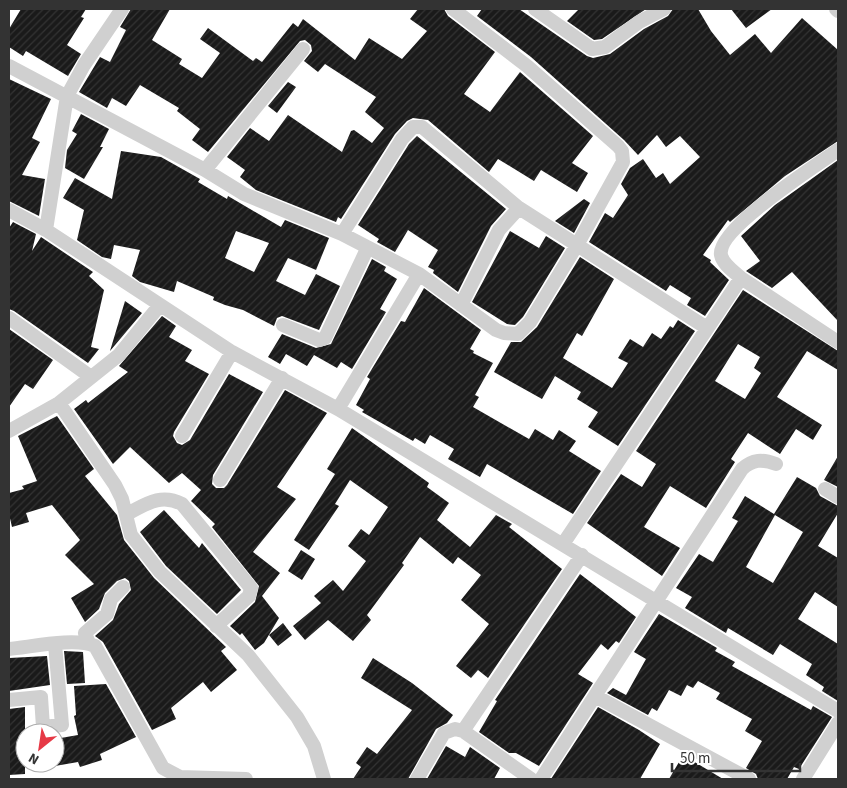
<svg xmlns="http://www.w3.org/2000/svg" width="847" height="788" font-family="'Source Sans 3',sans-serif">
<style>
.building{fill:url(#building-hatch);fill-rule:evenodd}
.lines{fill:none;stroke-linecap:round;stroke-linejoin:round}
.street{stroke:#d0d0d0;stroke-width:14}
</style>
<defs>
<pattern id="building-hatch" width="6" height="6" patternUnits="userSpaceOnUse" patternTransform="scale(1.25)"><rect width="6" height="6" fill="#1a1a1a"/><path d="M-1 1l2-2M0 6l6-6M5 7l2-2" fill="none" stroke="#333"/></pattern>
</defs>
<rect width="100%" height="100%" fill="#fff"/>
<!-- building -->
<path class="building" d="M21,9H86L81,17L84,18L67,45L81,54L68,76L26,51L23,56L9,47V29Z
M131,9H170L152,40L182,59L179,64L202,78L220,53L200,39L208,28L253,61L256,58L262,62L293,23L298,27L303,19L355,60L369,38L402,59L427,31L410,19L418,9H444L448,16L495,52L464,94L490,112L520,72L593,136L572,163L588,173L577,192L541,170L534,181L498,159L489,172L428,120L413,118L407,121L395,134L341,219L338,217L336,222L256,190L240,177L245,170L227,157L250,128L269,141L288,115L342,152L351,131L354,130L372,143L384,128L365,112L376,97L325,64L318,72L304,61L312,51L311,45L305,40L300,41L208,152L192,140L200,129L177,111L179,108L140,85L126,106L112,98L107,108L79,92L100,57L110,62L126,30L120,27Z
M482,9H519L587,56L593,58L610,54L644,29L668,16L673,9H698L711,31L730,55L755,34L771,53L802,18L838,50V141L785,176L730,222L728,220L703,255L711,260L710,262L729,280L705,316L687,305L691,298L670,285L666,291L589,242L605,213L613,218L628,195L621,184L630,168L643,159L656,178L663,173L670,184L700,157L680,136L666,147L657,135L638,155L624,140L531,57L477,16Z
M579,9H646L602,39L594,40L567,21Z
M731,9H772L746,28Z
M9,79L51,99L32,138L40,142L22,175L45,179L39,216L9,201Z
M288,82L296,87L277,113L268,106Z
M81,114L109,129L100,147H103L84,179L65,168L67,150L77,134L72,131Z
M417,136L506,209L491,226L458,292L433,273L434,270L428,267L438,250L408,230L395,252L377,242L379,239L358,225L409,144Z
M121,151L161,157L200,179L198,182L227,199L228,196L281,227L285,220L329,238L316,270L288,258L276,281L305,295L316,274L340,286L319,330L282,316L277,318L274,326L243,310L225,305L213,300L214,297L177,281L174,292L140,282L132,276L140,250L114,245L111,259L102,257L77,240L84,210L63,198L75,178L112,199ZM236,231L269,243L254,272L225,258Z
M838,160V321L792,272L772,288L746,271L760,261L741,236L775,205Z
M584,199L590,203L574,233L555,221Z
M13,222L36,234L32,251L41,237L93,272L89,276L104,290L91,347L99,349L88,363L14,311L9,309V228Z
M510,231L539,248L546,236L565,248L523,317L515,325L507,324L472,302Z
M580,257L614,279L582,336L577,333L563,358L612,388L628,363L618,358L630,339L643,347L652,333L661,339L670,326L673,328L678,320L695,331L618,446L588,427L598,412L577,399L581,392L555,376L542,399L494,372L511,342H521L537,327Z
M372,259L386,267L384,271L397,279L380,309L386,312L352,369L341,362L337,368L314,355L307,366L286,354L280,364L268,357L282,334L316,348L331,344Z
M424,288L481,330L470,349L474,351L473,353L493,363L475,395L479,397L473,407L529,439L535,429L553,440L559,430L576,441L569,451L601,471L573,514L487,464L480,477L448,459L454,449L430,435L425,444L415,438L413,441L362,412L364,410L356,405L370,379L367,377L401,321L405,322Z
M743,290L838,351V370L807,351L777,397L822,425L813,440L796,429L780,454L748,433L731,459L735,462L706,508L670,486L644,527L680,548L662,576L587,523L621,474L642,487L656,464L636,451ZM738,344L760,357L754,368L761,373L745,399L715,381Z
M125,301L142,313L110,351Z
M162,316L176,326L169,337L192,350L185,361L209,374L174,432L173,436L177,443L182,445L190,440L229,374L263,392L213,475L212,484L216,488H224L227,485L285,390L327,413L277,487L296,499L253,552L280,573L262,596L279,618L264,643L255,650L242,633L240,635L230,626L255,602L259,586L212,527L215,524L191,501L201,490L182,473L169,483L130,447L113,464L74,409L86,400L88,403L128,372L119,366Z
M9,329L53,360L33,389L25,384L9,407Z
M57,416L94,469L85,476L117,515L124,540L154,578L226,647L221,651L237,670L211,692L203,682L171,708L176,719L152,730L103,642L95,636L113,620L119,604L131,590L129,581L125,578L117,581L105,593L99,609L85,622L71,598L94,584L65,555L80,540L52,505L26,513L29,522L12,527L9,514V493L24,489L22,486L37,481L18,436Z
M352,428L429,483L427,487L449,503L437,520L470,547L496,515L512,524L509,527L562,569L488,678L478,670L471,678L456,666L489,624L461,600L481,575L458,557L453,564L420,537L402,563L404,565L367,615L371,620L353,641L328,620L305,640L293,626L321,603L314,596L333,580L343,591L366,561L348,546L361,529L369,535L388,507L350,480L335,504L339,506L309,550L294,540L335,474L327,469Z
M838,456V487L824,480Z
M797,477L816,488L820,496L838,506V513L818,546L838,558V607L815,592L798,619L838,644V701L822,691L824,687L806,675L812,664L780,644L773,655L728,628L726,633L685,608L692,597L676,588L699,554L713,562L738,521L732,518L745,496L774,514ZM775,515L803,532L773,583L746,567Z
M164,510L199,548L202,543L241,590L217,614L166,566L140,532Z
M301,550L315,559L302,580L288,571Z
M580,574L636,617L619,643L616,641L608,650L601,644L578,674L593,683L539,766L516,753H509L479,732L497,701L495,700Z
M659,614L717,648L715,651L735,662L732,666L811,710L813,706L832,717L799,769L794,767L787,779H758L756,774L746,768L762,741L745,731L752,719L716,699L720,693L698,681L693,688L687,685L681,696L669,690L657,711L652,708L648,715L607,693L613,688L626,695L646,659L634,652Z
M283,623L292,635L278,646L269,635Z
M64,651L83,652L85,683L67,684Z
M47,656L50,685L9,691V658Z
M373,658L412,683L453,715L447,723L436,729L408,779H353L361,767L356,763L367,747L377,754L412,710L361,678Z
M106,684L136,737L100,754L102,760L80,767L78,762L55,766V739L78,735L74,716L76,715L74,686Z
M25,707V774L9,775V709Z
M598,707L639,730L660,744L640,779H551Z
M446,746L465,757L470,747L500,768L494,779H427Z
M682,757L688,758L723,779H669Z"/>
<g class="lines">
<!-- street -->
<path class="street" d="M535,9L592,49L605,47L639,22L664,9
M836,9L838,11
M9,66L205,170L244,194L342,234L419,274L496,330L504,333L518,334L530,322L577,245L623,162L622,151L618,146L527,66L453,9
M838,150C817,165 716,229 721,255C723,265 735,272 741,278L838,342
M205,170L303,49
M9,210L46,230L232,352L338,409L838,711
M46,230L67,96L84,65L122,9
M342,234L402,139L413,127H422L519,208L707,328
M461,305L499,230L519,208
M9,318L91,377
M283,325L319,340L325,338L367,249
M59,403L115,485L122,499L131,535L160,572L248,655L297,717L314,746L324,779
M338,409L419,274
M9,431L59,403L119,355L160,305
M182,436L232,352
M220,480L282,378
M825,489L838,497
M127,514C146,504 161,493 182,504L251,588L249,596L216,626
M563,544L741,278
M89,643L85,633L107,614L111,599L123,587
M9,649C31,647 75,637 95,646L163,768L180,777L246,779
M595,696L749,779
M9,700L41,697L43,727L62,725L55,644
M463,731L582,555
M417,779L444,733L455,729L463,731L531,779
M541,779L742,469C753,459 762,459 776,464
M803,779L838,723"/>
</g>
<!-- border -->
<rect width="847" height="788" fill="none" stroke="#333333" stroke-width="20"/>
<!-- north arrow -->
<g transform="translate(40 748) rotate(210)"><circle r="24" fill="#ffffff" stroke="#adadad"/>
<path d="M0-4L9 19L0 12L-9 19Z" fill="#e63946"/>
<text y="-8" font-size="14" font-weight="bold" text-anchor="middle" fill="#333333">N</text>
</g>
<!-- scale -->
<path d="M672 763v8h128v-8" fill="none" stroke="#333333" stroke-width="2.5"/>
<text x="680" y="763" font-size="15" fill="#333333" stroke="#ffffff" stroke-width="4" paint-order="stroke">50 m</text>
</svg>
